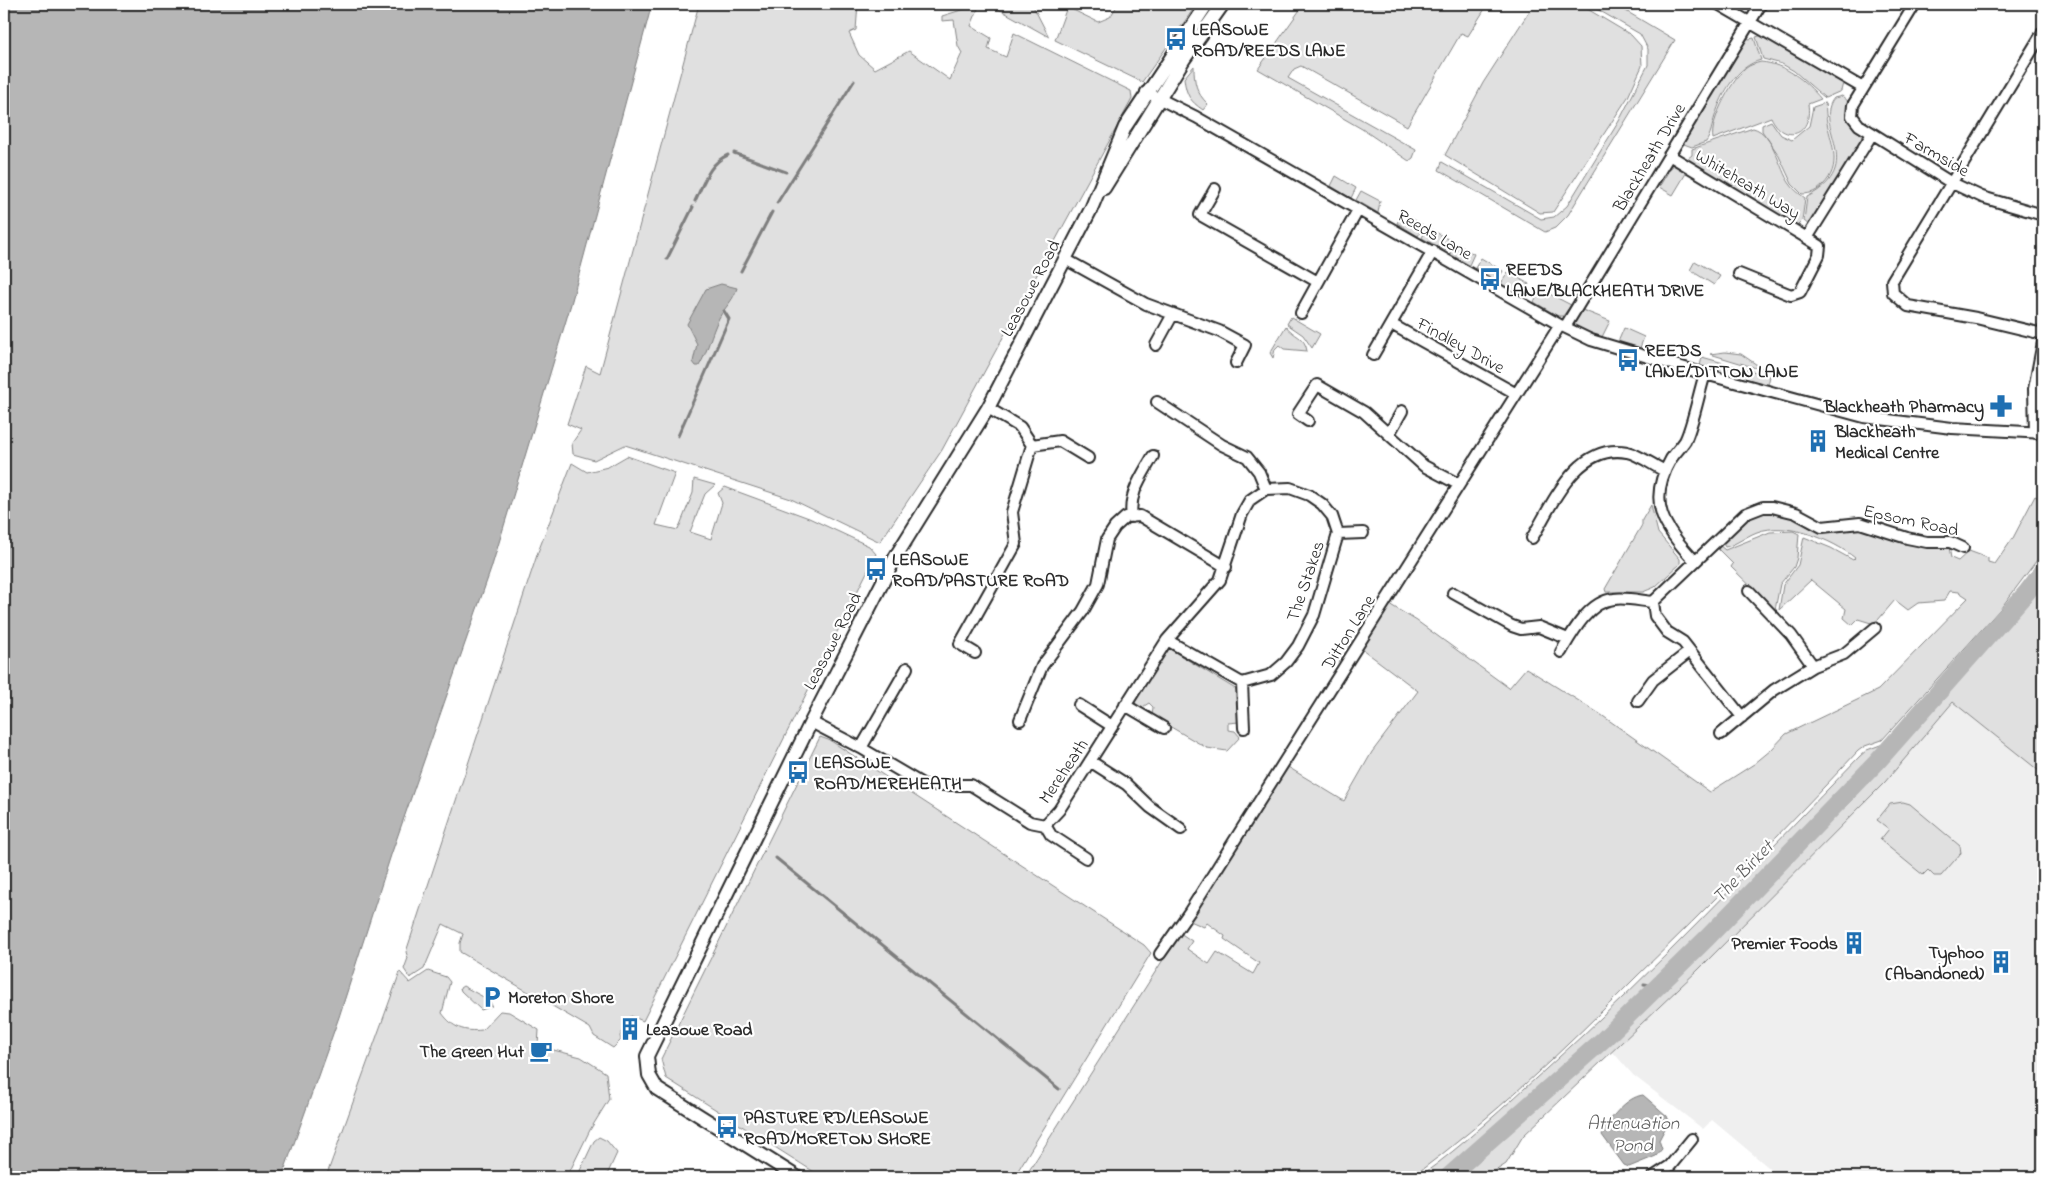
<svg xmlns="http://www.w3.org/2000/svg" width="2047" height="1181" font-family="'Indie Flower',sans-serif">
<style>
.built{fill:#efefef}
.green{fill:#e0e0e0;stroke:#868686}
.water{fill:#b6b6b6;stroke:#7e7e7e}
.lines{fill:none;stroke-linecap:round;stroke-linejoin:round}
.stream{stroke:#7e7e7e;stroke-width:3}
.river{stroke:#b6b6b6;stroke-width:18}
.minor-casing{stroke:#2b2b2b;stroke-width:14}
.major-casing{stroke:#2b2b2b;stroke-width:16}
.minor{stroke:#fff;stroke-width:10}
.major{stroke:#fff;stroke-width:12}
.labels{text-anchor:middle;stroke-width:4.5;stroke-linejoin:round;paint-order:stroke}
.poi-label{font-size:18px;font-weight:bold;fill:#2b2b2b;stroke:#fff;text-anchor:start}
.street-label{font-size:18px;fill:#2b2b2b;stroke:#fff}
.water-label{font-size:19px;font-style:italic;fill:#5c5c5c;stroke:#fff}
</style>
<rect width="100%" height="100%" fill="#fff"/>
<filter id="ink" filterUnits="userSpaceOnUse"><feTurbulence type="fractalNoise" baseFrequency=".02" numOctaves="2"/><feDisplacementMap in="SourceGraphic" scale="10" xChannelSelector="R" yChannelSelector="G"/><feConvolveMatrix kernelMatrix="1 2 1 2 8 2 1 2 1" color-interpolation-filters="sRGB"/></filter>
<g filter="url(#ink)">
<!-- built -->
<path class="built" d="M2043,601V1177H1780L1712,1120L1703,1129L1633,1075L1612,1051L1698,970L1885,782L1937,719Z"/>
<!-- green -->
<path class="green" d="M699,4H858L856,30L849,33L859,55L875,69L909,51L950,80L962,53L958,46L954,20L942,21V16L971,7L978,9L971,26L991,38L988,49L1006,57L1014,33L1131,91L1132,99L942,450L880,542L791,499L625,445L594,460L573,454L572,443L581,430L567,424L586,366L600,373Z
M997,4H1032L1049,37L995,7Z
M1115,4H1197L1142,82L1055,40L1067,7L1098,22L1110,17L1117,6Z
M1304,4H1488L1468,36L1461,33L1407,126L1301,66L1294,69L1288,78L1416,150L1413,158L1409,161L1362,129L1258,69Z
M1534,4H1579L1631,35L1641,46L1642,66L1628,97L1553,212L1540,213L1445,155L1483,83Z
M1588,4H1614L1675,40L1568,215L1555,228L1545,232L1439,170L1442,162L1541,219L1554,217L1567,206L1619,121L1648,65V49L1640,34Z
M1762,35L1843,83L1841,91L1825,98L1794,71L1782,64L1763,59L1756,37Z
M1746,37L1749,39L1754,38L1761,60C1737,66 1722,93 1715,116C1712,125 1711,135 1706,142L1692,147L1681,143Z
M1761,62C1785,64 1805,80 1821,99L1808,104C1813,136 1784,145 1771,117L1713,139C1709,121 1734,75 1749,66C1753,64 1757,63 1761,62Z
M1194,66C1194,82 1196,93 1208,104L1203,110C1190,101 1186,95 1184,78Z
M1842,96L1849,102C1841,120 1858,123 1862,138L1809,225L1804,221L1807,197C1868,166 1812,125 1834,98Z
M1825,103C1826,110 1826,117 1827,123C1832,145 1842,166 1823,185C1817,191 1811,194 1802,194L1792,184L1778,154L1762,131V125L1771,121L1781,135L1792,140L1809,126L1813,107Z
M1753,128C1774,133 1779,169 1790,184C1794,190 1800,194 1805,198L1802,221L1796,227L1690,164L1687,159L1692,155V149Z
M1674,162L1688,170L1673,195L1659,187Z
M1336,176L1356,188L1351,198L1331,186Z
M1361,191L1380,201L1378,213L1356,200Z
M1403,213L1424,226L1418,236L1397,223Z
M1427,227L1451,241L1446,251L1422,238Z
M1455,243L1474,254L1469,265L1450,254Z
M1481,258L1503,271L1497,281L1475,268Z
M1695,261L1720,276L1714,285L1690,270Z
M1508,272L1529,284L1523,296L1501,284Z
M1540,289L1571,305L1563,316H1558L1534,302Z
M1580,309L1610,321L1602,337L1577,328L1573,322Z
M1291,317L1320,334L1312,348L1303,335L1287,324Z
M1286,326C1294,337 1305,336 1307,351L1284,349L1279,345L1275,349L1273,358L1270,353Z
M1624,328L1644,337L1640,348L1618,342Z
M1725,352L1741,354L1766,371L1710,354Z
M1702,357L1770,376L1768,385L1700,366Z
M627,456L675,473L656,525L678,530L693,493L694,479L715,485L705,494L690,532L711,539L722,503L718,493L725,487L809,518L869,546L876,554L643,1021L631,1016L620,1036L621,1040L613,1048L594,1036L590,1028L460,952V943L463,934L443,924L424,969L410,978L404,969L408,958L406,952L538,552L572,463L587,472L608,467Z
M2035,496L2043,500V552L2001,608L1882,740L1865,746L1858,751C1785,829 1711,904 1635,978C1565,1049 1492,1118 1412,1177H1025L1180,933L1192,941L1187,949L1209,964L1217,952L1253,974L1259,963L1224,939L1225,936L1207,923L1204,927L1188,920L1232,848L1288,767L1344,801L1372,752L1418,691L1362,649L1389,604L1417,621L1509,688L1526,668L1600,714L1710,792L1754,764L1771,750L1786,734L1878,690L1968,598L1959,592L1950,591L1944,601L1918,603L1908,610L1895,600L1878,620L1871,623L1858,619L1852,625L1844,618L1846,609L1811,580L1779,610L1783,585L1798,565L1804,537L1831,548L1853,560L1855,558C1832,539 1786,521 1757,532C1746,536 1736,545 1725,547L1722,542C1741,524 1762,502 1791,515C1800,520 1807,528 1817,531C1831,535 1848,528 1863,528C1877,529 1890,538 1902,543L1906,541L1923,547H1949L1951,558L1958,561L1969,551L1988,558V562L1995,564L2013,538Z
M1651,505L1658,533L1680,559V564L1655,587L1643,592H1606L1605,589L1642,525V520Z
M1793,531L1799,534L1797,558L1794,567L1780,584L1775,610L1731,567L1733,564L1717,548L1719,545L1725,550L1770,532Z
M2043,559V774L1953,702L1885,782L1698,970L1523,1136L1506,1164L1486,1177H1419C1464,1145 1505,1106 1546,1069C1656,970 1757,862 1860,756L1867,750L1883,744L2020,591Z
M1168,648L1237,690L1239,722L1228,723V730L1235,731L1240,737L1227,751L1207,748L1152,716L1153,707L1149,703L1141,708L1135,703V699Z
M820,737L831,741L1144,945L1151,953L1014,1177H822L666,1078L661,1059Z
M1903,802L1910,804L1960,846L1961,853L1941,876H1934L1928,870L1923,875L1880,840L1889,829L1877,820L1890,804Z
M428,971L446,977L450,982L442,1013C453,1028 464,1032 482,1030L500,1011L509,1012L539,1030L538,1046L581,1057L606,1073L609,1099L590,1130L567,1177H326L400,972L410,983Z
M463,986L489,1000L492,1006L481,1010L461,991L460,988Z
M599,1137L607,1141L617,1153L606,1177H577L594,1141Z"/>
<!-- water -->
<path class="water" d="M4,4H652L571,304L491,569L391,855L339,1017L282,1177H4Z
M721,284L737,288C733,301 725,307 719,318C711,334 708,351 699,366H696L693,362L697,344L687,324L706,289Z
M1643,1095L1667,1116L1669,1121L1659,1140L1662,1149L1656,1156L1629,1167L1624,1165L1602,1135C1608,1120 1626,1097 1643,1095Z"/>
<g class="lines">
<!-- stream -->
<path class="stream" d="M734,153L786,172
M695,201C704,183 709,163 728,155
M777,203L854,81
M667,259L693,207
M741,271L772,212
M678,436L729,319L724,311
M776,858L1059,1089
M1644,984L1658,986"/>
<!-- river -->
<path class="river" d="M1448,1177L1604,1039L1707,938L1877,762L2027,592L2043,571"/>
<defs>
<path id="minor" d="M1718,4L1863,88
M1915,4L1853,105L1852,116L1859,125L1950,182L1982,197L2043,215
M2043,32L1892,281L1893,293L1908,306L1976,318L2043,334
M1146,92L1196,117L1560,325L1591,340L1705,374L1864,417L1952,428L2043,433
M1669,155L1807,238L1872,134
M1215,189L1200,215L1318,282
M1065,259L1146,304L1219,331L1245,345L1236,363
M1739,274L1791,295L1800,292L1819,255L1820,246L1807,238
M1301,313L1358,210
M1391,324L1515,393
M1565,327L1761,4
M1156,345L1173,314
M1373,355L1433,251
M1157,402L1222,445L1247,457L1259,472L1266,489
M1308,421L1298,414L1317,385L1364,412L1424,466L1458,484
M2035,433L2034,389L2043,342
M1389,434L1402,411
M1032,445L1060,441L1088,458
M1132,517C1128,494 1142,476 1153,456
M1338,534L1363,533
M1532,538C1553,503 1577,443 1627,452C1640,455 1654,466 1665,471
M1695,561C1664,529 1646,502 1671,459C1675,453 1681,447 1685,441C1693,425 1699,392 1705,374
M1749,591L1791,635L1813,666
M1453,593L1512,626L1521,629L1539,627L1568,639
M1653,602L1655,616L1667,632L1683,642L1742,717
M1561,652C1572,633 1589,601 1614,599C1626,597 1641,601 1653,602L1745,514L1763,507H1772L1796,513L1822,527L1860,523L1907,538L1927,542H1950L1963,548
M975,653L960,644L1016,544L1012,512L1032,445L1020,427L988,408
M1242,683L1244,728
M1638,701L1653,680L1690,651
M1079,705L1112,726
M1125,705L1164,728
M1020,720L1042,666L1083,611L1098,584L1107,539L1115,527L1126,517L1140,516L1226,567
M811,722L861,748L924,785H971L1030,822L1045,825L1059,810L1167,640L1220,580L1242,514L1250,500L1266,489L1290,488L1309,495L1322,504L1332,516L1338,534L1314,615L1298,646L1286,662L1271,675L1242,683L1167,640
M1721,734L1774,690L1813,666L1844,654L1875,628
M861,748L907,668
M1090,761L1126,784L1150,807L1181,829
M1045,825L1051,835L1086,858
M1160,954L1190,911L1560,325
M1653,1177L1670,1166L1692,1139"/>
<path id="major" d="M1104,188L1184,59L1223,4
M797,1177L657,1089L649,1075L647,1056L811,722L896,556L988,408L1091,209L1125,127L1207,4"/>
</defs>
<!-- minor casing -->
<use href="#minor" class="minor-casing"/>
<!-- major casing -->
<use href="#major" class="major-casing"/>
<!-- minor -->
<use href="#minor" class="minor"/>
<!-- major -->
<use href="#major" class="major"/>
</g>
</g>
<!-- icons -->
<defs>
<symbol id="bus-bare" viewBox="-9 -9 18 18"><path d="M-5-6H5V4H4V6H2V4H-2V6H-4V4H-5ZM-3.5-4V0h7V-4ZM-3.5 1.2v1.5H-2V1.2ZM2 1.2v1.5H3.5V1.2Z" fill="#1f6fb2" stroke="#fff" stroke-width="2.5" paint-order="stroke"/></symbol>
<symbol id="pharmacy-bare" viewBox="-9 -9 18 18"><path d="M-2-6h4v4h4v4h-4v4h-4v-4h-4v-4h4Z" fill="#1f6fb2" stroke="#fff" stroke-width="2.5" paint-order="stroke"/></symbol>
<symbol id="building-bare" viewBox="-9 -9 18 18"><path d="M-4-6H4V6H1V3H-1V6H-4ZM-2.5-4.3h1.7v1.8h-1.7ZM.8-4.3h1.7v1.8H.8ZM-2.5-1h1.7V.8h-1.7ZM.8-1h1.7V.8H.8Z" fill="#1f6fb2" stroke="#fff" stroke-width="2.5" paint-order="stroke"/></symbol>
<symbol id="parking-bare" viewBox="-9 -9 18 18"><path d="M-3.5-5.5H1a3.5 3.5 0 0 1 0 7H-1V5.5H-3.5ZM-1-3.4V-.6H.8a1.4 1.4 0 0 0 0-2.8Z" fill="#1f6fb2" stroke="#fff" stroke-width="2.5" paint-order="stroke"/></symbol>
<symbol id="cafe-bare" viewBox="-9 -9 18 18"><path d="M-5.5-4.5H6V0H3Q3 3.5 0 3.5H-2.5Q-5.5 3.5-5.5 0ZM3-3.2v2h1.7v-2ZM-6 4.5H4V6H-6Z" fill="#1f6fb2" stroke="#fff" stroke-width="2.5" paint-order="stroke"/></symbol>
</defs>
<g fill-rule="evenodd">
<use href="#bus-bare" x="1160" y="23" width="32" height="32"/>
<use href="#bus-bare" x="1474" y="263" width="32" height="32"/>
<use href="#bus-bare" x="1612" y="344" width="32" height="32"/>
<use href="#pharmacy-bare" x="1985" y="390" width="32" height="32"/>
<use href="#building-bare" x="1802" y="425" width="32" height="32"/>
<use href="#bus-bare" x="860" y="553" width="32" height="32"/>
<use href="#bus-bare" x="782" y="756" width="32" height="32"/>
<use href="#building-bare" x="1838" y="927" width="32" height="32"/>
<use href="#building-bare" x="1985" y="946" width="32" height="32"/>
<use href="#parking-bare" x="476" y="981" width="32" height="32"/>
<use href="#building-bare" x="614" y="1013" width="32" height="32"/>
<use href="#cafe-bare" x="525" y="1035" width="32" height="32"/>
<use href="#bus-bare" x="711" y="1111" width="32" height="32"/>
</g>
<g class="labels">
<!-- poi labels -->
<g class="poi-label">
<text x="1192" y="35">LEASOWE<tspan x="1192" dy="21">ROAD/REEDS LANE</tspan></text>
<text x="1506" y="275">REEDS<tspan x="1506" dy="21">LANE/BLACKHEATH DRIVE</tspan></text>
<text x="1645" y="356">REEDS<tspan x="1645" dy="21">LANE/DITTON LANE</tspan></text>
<text x="1984" y="412" text-anchor="end">Blackheath Pharmacy</text>
<text x="1835" y="437">Blackheath<tspan x="1835" dy="21">Medical Centre</tspan></text>
<text x="892" y="565">LEASOWE<tspan x="892" dy="21">ROAD/PASTURE ROAD</tspan></text>
<text x="814" y="768">LEASOWE<tspan x="814" dy="21">ROAD/MEREHEATH</tspan></text>
<text x="1838" y="949" text-anchor="end">Premier Foods</text>
<text x="1984" y="958" text-anchor="end">Typhoo<tspan x="1984" dy="21">(Abandoned)</tspan></text>
<text x="508" y="1003">Moreton Shore</text>
<text x="646" y="1035">Leasowe Road</text>
<text x="524" y="1057" text-anchor="end">The Green Hut</text>
<text x="744" y="1123">PASTURE RD/LEASOWE<tspan x="744" dy="21">ROAD/MORETON SHORE</tspan></text>
</g>
<!-- street labels -->
<g class="street-label">
<text transform="translate(1937 154) rotate(30)" y="6">Farmside</text>
<text transform="translate(1649 157) rotate(-59)" y="6">Blackheath Drive</text>
<text transform="translate(1748 184) rotate(31)" y="6">Whiteheath Way</text>
<text transform="translate(1435 234) rotate(30)" y="6">Reeds Lane</text>
<text transform="translate(1030 288) rotate(-62)" y="6">Leasowe Road</text>
<text transform="translate(1461 345) rotate(29)" y="6">Findley Drive</text>
<text transform="translate(1911 520) rotate(12)" y="6">Epsom Road</text>
<text transform="translate(1305 581) rotate(-71)" y="6">The Stakes</text>
<text transform="translate(1348 632) rotate(-58)" y="6">Ditton Lane</text>
<text transform="translate(832 641) rotate(-63)" y="6">Leasowe Road</text>
<text transform="translate(1063 771) rotate(-56)" y="6">Mereheath</text>
</g>
<!-- water labels -->
<g class="water-label">
<text transform="translate(1742 871) rotate(-46)" y="7">The Birket</text>
<text x="1633" y="1129">Attenuation<tspan x="1633" dy="22">Pond</tspan></text>
</g>
</g>
<!-- margin -->
<rect width="2047" height="1181" fill="none" stroke="#fff" stroke-width="20"/>
<rect x="10" y="10" width="2027" height="1161" fill="none" stroke="#2b2b2b" stroke-width="2" filter="url(#ink)"/>
</svg>
